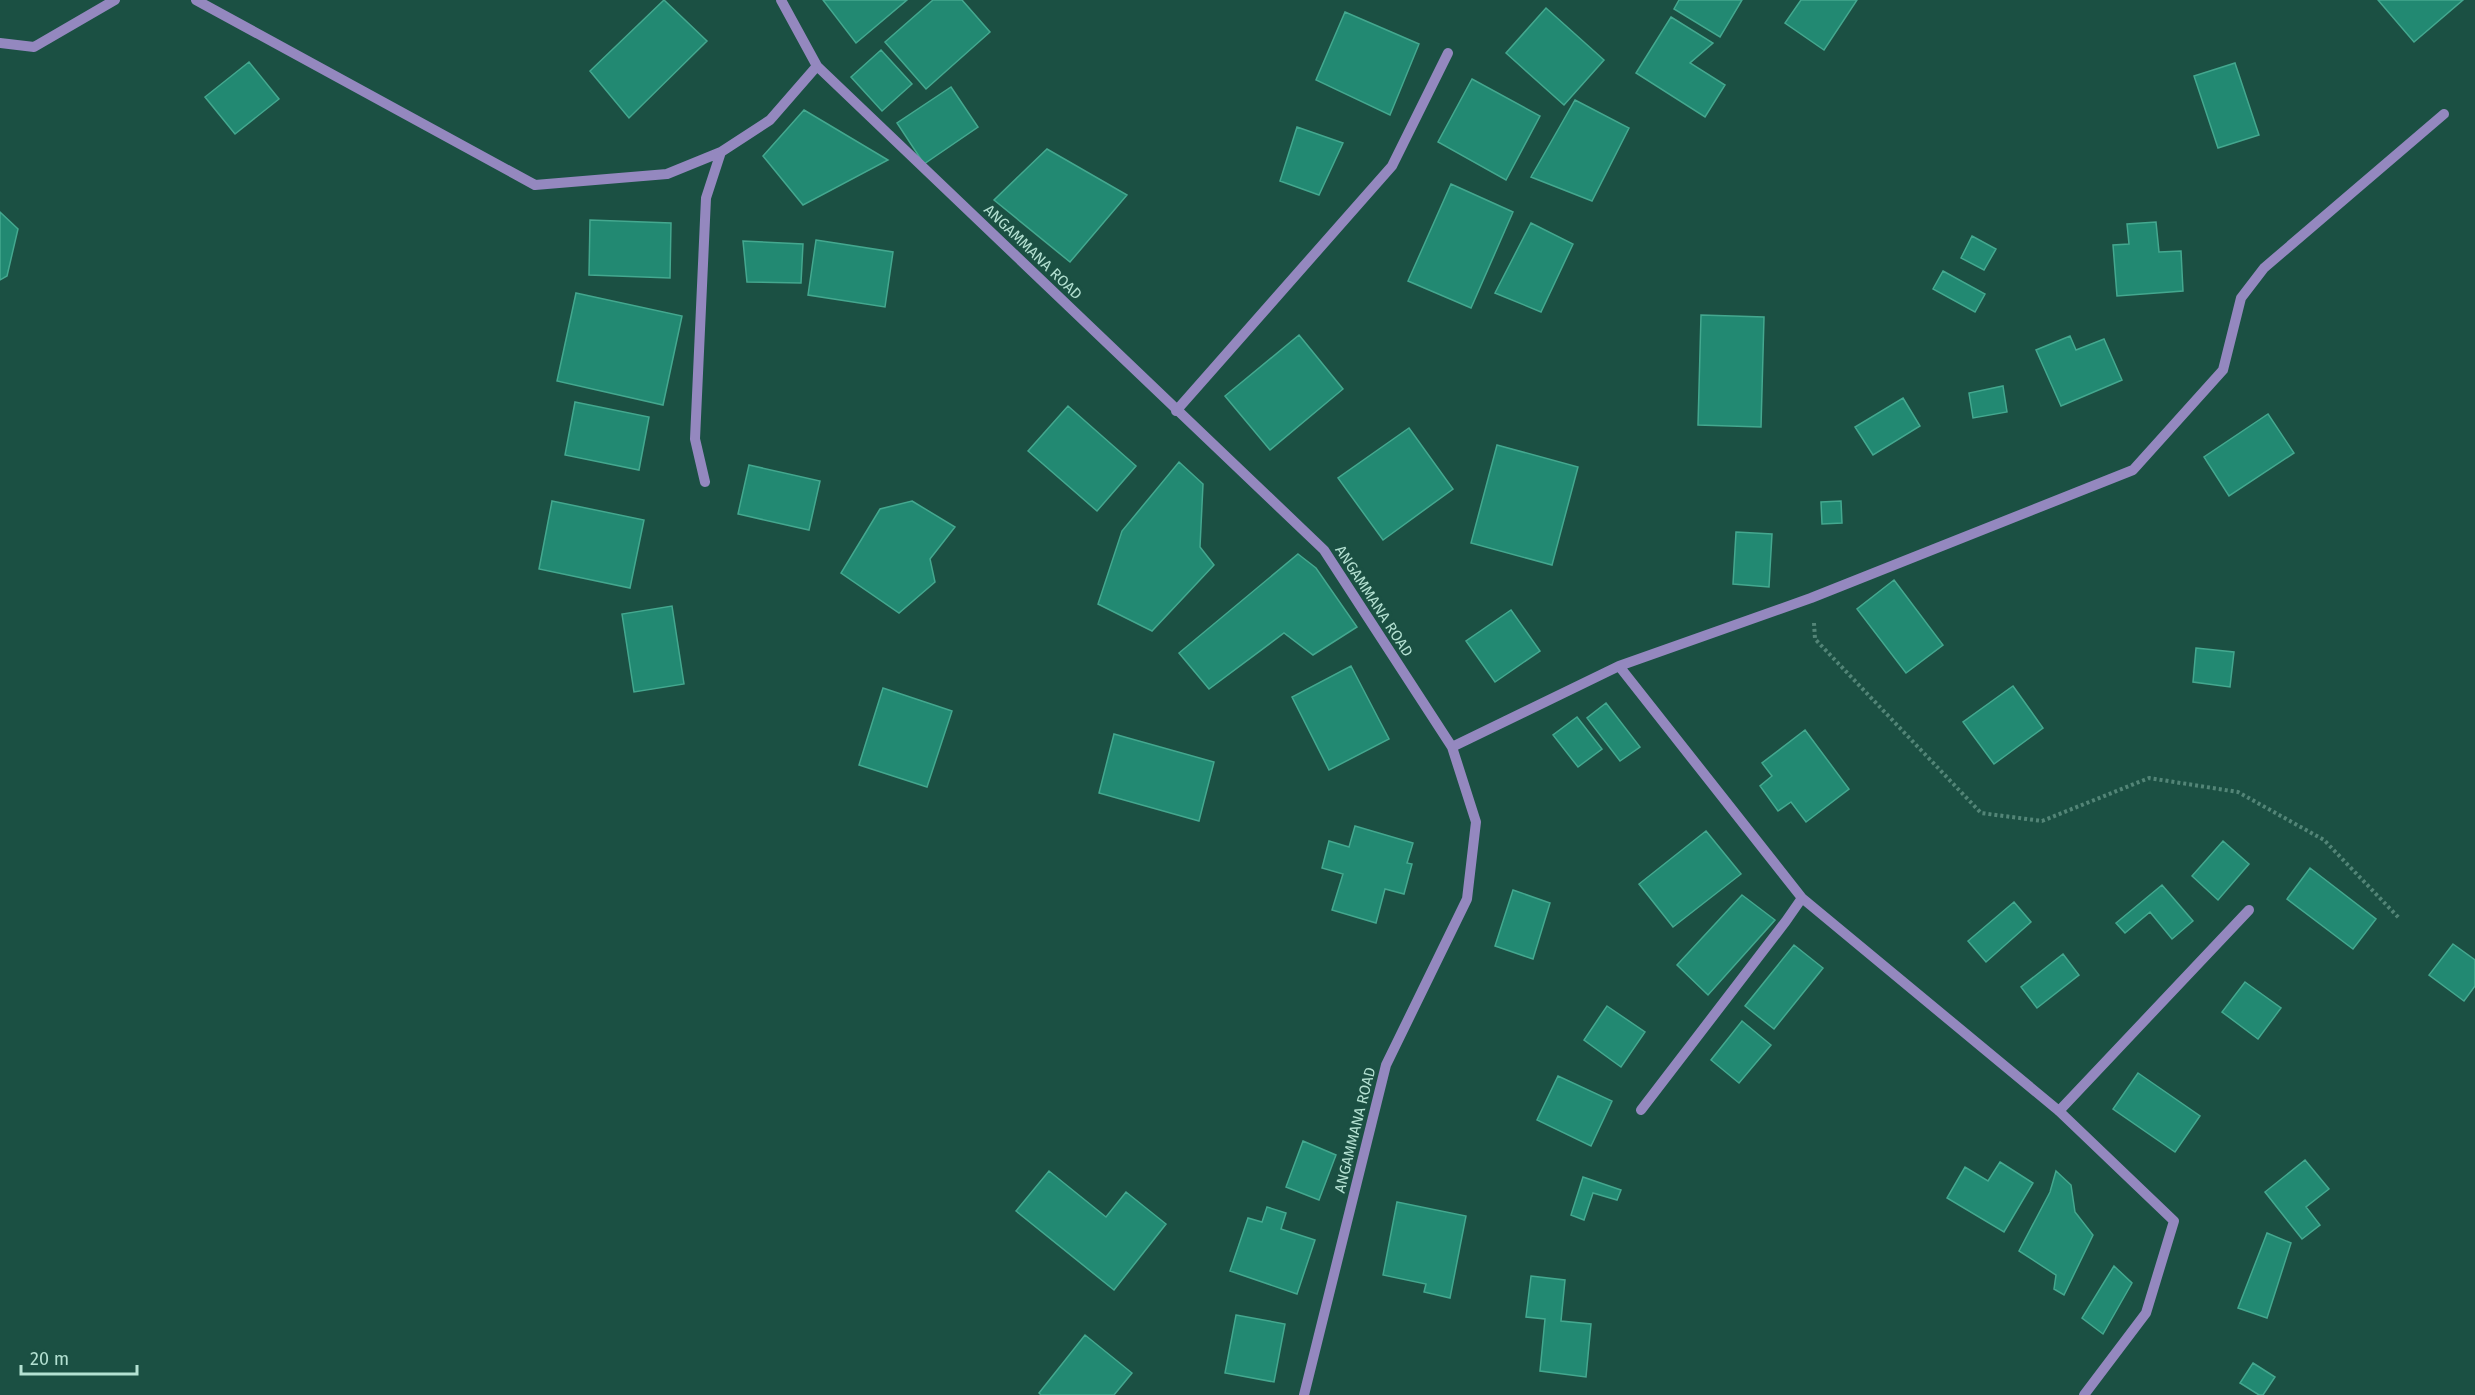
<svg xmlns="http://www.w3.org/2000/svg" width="2475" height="1395" font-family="'Fira Sans',sans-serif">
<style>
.building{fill:#228972;stroke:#44a88f;stroke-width:1.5}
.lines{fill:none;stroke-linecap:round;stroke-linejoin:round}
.path{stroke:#538577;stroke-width:4;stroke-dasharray:3 3;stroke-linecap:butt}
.minor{stroke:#9488bf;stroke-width:10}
.labels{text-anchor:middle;stroke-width:6;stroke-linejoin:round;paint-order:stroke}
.street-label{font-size:15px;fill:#b4e1d2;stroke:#1b5043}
</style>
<rect width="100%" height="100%" fill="#1b5043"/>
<!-- building -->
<path class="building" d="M664,0L707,41L629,118L590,71Z
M823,0H907L856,43Z
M933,0H962L990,32L926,89L885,42Z
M1679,0H1742L1720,37L1674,9Z
M1801,0H1857L1824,50L1785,23Z
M2378,0H2463L2414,42Z
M1546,8L1604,60L1564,105L1506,53Z
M1345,12L1419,44L1390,115L1316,80Z
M1671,17L1713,43L1690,63L1725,85L1705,117L1636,73Z
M881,50L912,84L882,111L851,77Z
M249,62L279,99L235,134L205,97Z
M2235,63L2259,135L2218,148L2194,76Z
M1472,79L1540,116L1506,180L1438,142Z
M951,87L978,127L924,164L897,123Z
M1575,100L1629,128L1592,201L1531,177Z
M804,110L888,160L803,205L763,156Z
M1297,127L1343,143L1319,195L1280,181Z
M1047,149L1127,195L1070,262L994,200Z
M1451,184L1513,212L1471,308L1408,281Z
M0,212L18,229L7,276L0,280Z
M590,220L671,223L670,278L589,275Z
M2156,222L2159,252L2181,251L2183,291L2117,296L2113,245L2129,244L2127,224Z
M1531,223L1573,244L1541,312L1495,293Z
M1972,236L1996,249L1984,270L1961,258Z
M816,240L893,252L885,307L808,295Z
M743,241L803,244L801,283L747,282Z
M1943,271L1985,294L1975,312L1933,289Z
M576,293L682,316L663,405L557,381Z
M1701,315L1764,317L1761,427L1698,425Z
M1299,335L1343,389L1270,450L1225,396Z
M2070,336L2076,350L2104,339L2122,380L2061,406L2036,350Z
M2003,386L2007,412L1973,418L1969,393Z
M1903,398L1920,426L1873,455L1855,427Z
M575,402L649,417L639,470L565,455Z
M1068,406L1136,466L1097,511L1028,451Z
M2268,414L2294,453L2229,496L2204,457Z
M1409,428L1453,489L1383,540L1338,478Z
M1497,445L1578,467L1552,565L1471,543Z
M1179,462L1203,484L1200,547L1214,565L1152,631L1098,604L1122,531Z
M749,465L820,481L809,530L738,514Z
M552,501L644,520L630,588L539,569Z
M912,501L955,527L930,559L935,582L899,613L841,573L880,509Z
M1841,501L1842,523L1822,524L1821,502Z
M1736,532L1772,534L1769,587L1733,584Z
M1298,554L1316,568L1357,627L1313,655L1284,633L1209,689L1179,653Z
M1894,580L1943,645L1906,673L1857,609Z
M672,606L684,684L634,692L622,614Z
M1511,610L1540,651L1495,682L1466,641Z
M2196,648L2234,652L2230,687L2193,682Z
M1351,666L1389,739L1329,770L1292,697Z
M2013,686L2043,728L1994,764L1963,722Z
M883,688L952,711L927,787L859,765Z
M1606,703L1640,747L1620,761L1587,718Z
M1577,717L1602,749L1578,767L1553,735Z
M1805,730L1849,789L1806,822L1791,802L1778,811L1760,786L1772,776L1762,763Z
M1114,734L1214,762L1199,821L1099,793Z
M1355,826L1413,843L1407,863L1412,864L1404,894L1385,889L1376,923L1332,910L1343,874L1322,868L1329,841L1349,847Z
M1706,831L1741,874L1673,927L1639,884Z
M2223,841L2249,864L2218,900L2192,876Z
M2310,868L2376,919L2353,949L2287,899Z
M2162,885L2193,921L2172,939L2150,912L2125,933L2116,923Z
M1513,890L1550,903L1533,959L1495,946Z
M1742,895L1775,920L1708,995L1677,965Z
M2014,902L2031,922L1986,962L1968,941Z
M2453,944L2475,960V986L2464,1001L2429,975Z
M1794,945L1823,968L1774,1029L1745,1006Z
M2063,954L2079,975L2037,1008L2021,987Z
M2245,982L2281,1008L2258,1039L2222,1012Z
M1607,1006L1645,1032L1621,1067L1584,1040Z
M1742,1021L1771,1045L1739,1083L1711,1060Z
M2138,1073L2200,1116L2175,1152L2113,1109Z
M1558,1076L1612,1101L1591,1146L1537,1120Z
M1303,1141L1336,1155L1319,1200L1286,1187Z
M2305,1160L2329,1189L2306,1207L2320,1225L2302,1239L2265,1192Z
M2000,1162L2033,1183L2004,1232L1947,1198L1965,1167L1988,1181Z
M1049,1171L1106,1217L1126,1192L1166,1224L1114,1290L1016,1211Z
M2056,1171L2071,1185L2075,1212L2093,1235L2064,1295L2054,1289L2056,1275L2019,1251L2050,1192Z
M1583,1177L1621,1190L1617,1200L1593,1193L1584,1220L1571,1215Z
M1397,1202L1466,1216L1450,1298L1424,1292L1426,1284L1383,1275Z
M1267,1207L1286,1213L1281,1229L1315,1240L1297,1294L1230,1271L1248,1218L1262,1222Z
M2267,1233L2291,1243L2267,1318L2238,1308Z
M2114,1266L2132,1283L2103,1334L2082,1318Z
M1531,1276L1565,1280L1561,1321L1591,1324L1586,1377L1540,1371L1545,1319L1526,1317Z
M1236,1315L1285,1324L1274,1382L1225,1373Z
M1085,1335L1132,1373L1114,1395H1041L1039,1393Z
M2253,1363L2275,1377L2263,1395H2259L2240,1383Z"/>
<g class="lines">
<!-- path -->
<path class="path" d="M1814,623L1815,639L1981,813L2042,821L2149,778L2238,792L2324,840L2399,918"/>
<!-- minor -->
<path class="minor" d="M196,0L535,185L667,174L721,152L770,120L817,66
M781,0L817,66L1324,550L1452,747L1476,822L1467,899L1386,1065L1304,1395
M0,43L34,47L115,0
M1176,411L1392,166L1448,53
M705,482L695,439L706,198L721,152
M1619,666L1811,598L2133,470L2223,370L2241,298L2264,268L2444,114
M1452,747L1619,666L1802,898L2059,1111L2174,1221L2146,1313L2084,1395
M1641,1110L1786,921L1802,898
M2059,1111L2249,910"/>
</g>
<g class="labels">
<!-- street labels -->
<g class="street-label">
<text transform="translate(1033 252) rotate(44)" y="5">ANGAMMANA ROAD</text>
<text transform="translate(1374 601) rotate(57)" y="5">ANGAMMANA ROAD</text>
<text transform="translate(1355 1130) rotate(-76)" y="5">ANGAMMANA ROAD</text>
</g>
</g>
<!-- scale -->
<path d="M21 1365v9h116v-9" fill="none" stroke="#b4e1d2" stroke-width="3"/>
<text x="30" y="1365" font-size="18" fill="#b4e1d2" stroke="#1b5043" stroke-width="4.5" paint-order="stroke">20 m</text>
</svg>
